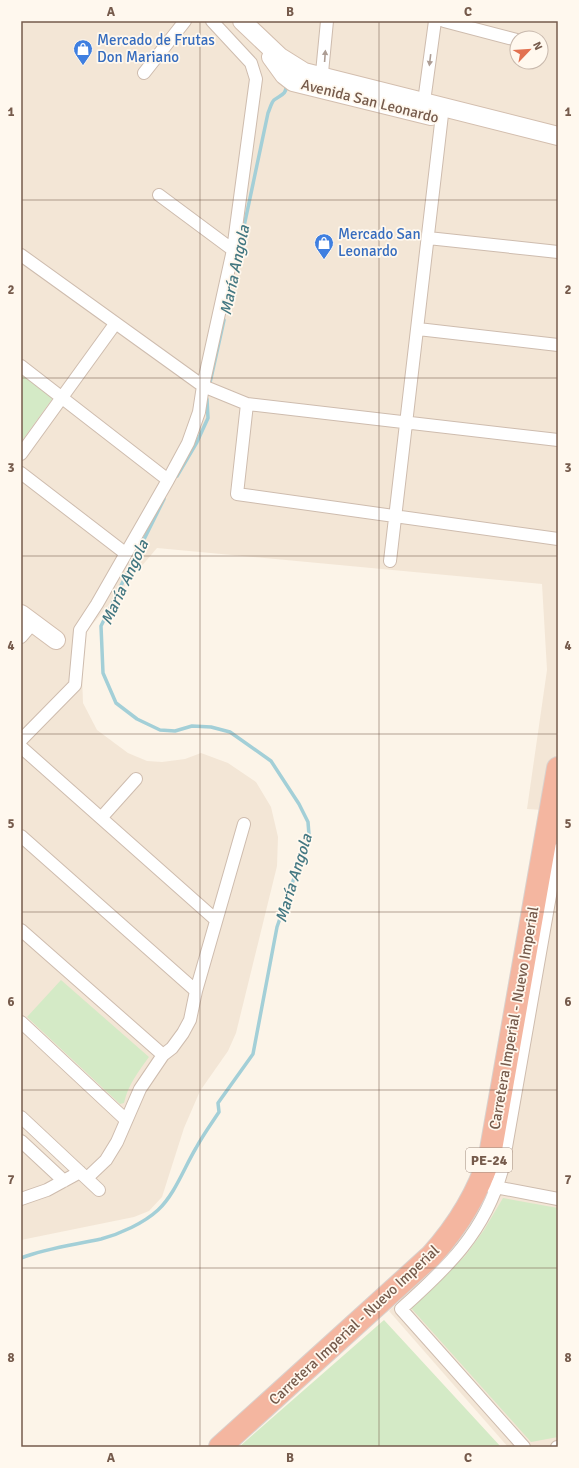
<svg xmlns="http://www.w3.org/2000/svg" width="579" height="1468" font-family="Signika,sans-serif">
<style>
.residential{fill:#f3e6d6;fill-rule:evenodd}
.green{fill:#d4eac6}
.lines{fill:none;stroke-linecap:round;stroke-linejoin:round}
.stream{stroke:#a3cfd7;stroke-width:3.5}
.street-casing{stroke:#cebcae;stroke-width:14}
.secondary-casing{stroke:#d3beae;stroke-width:20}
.highway-casing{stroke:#d9d1cd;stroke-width:24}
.street{stroke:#fff;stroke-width:12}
.secondary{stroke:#fff;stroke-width:18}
.highway{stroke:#f4b6a0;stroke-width:22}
.oneway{fill:#ad9d94}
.grid{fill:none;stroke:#765b4c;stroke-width:1;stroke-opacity:0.55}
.labels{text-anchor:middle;stroke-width:3.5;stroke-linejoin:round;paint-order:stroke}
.shield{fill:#fff8ee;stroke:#9f8a7d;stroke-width:1}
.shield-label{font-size:14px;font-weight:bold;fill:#765b4c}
.shop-label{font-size:15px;fill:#366cbe;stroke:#fff8ee;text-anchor:start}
.street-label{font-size:15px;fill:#765b4c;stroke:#fff8ee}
.water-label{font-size:16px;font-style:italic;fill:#437781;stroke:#fff8ee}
.neatline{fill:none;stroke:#765b4c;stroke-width:1.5}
.grid-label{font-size:13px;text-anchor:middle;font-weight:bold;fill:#765b4c}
</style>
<rect width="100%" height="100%" fill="#fcf4e8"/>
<!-- residential -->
<path class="residential" d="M21,21H558V811L527,809L547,670L542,584L157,548L85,633L82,675L83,703L97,730L128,753L147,761L162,762L185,759L201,753L228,763L256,782L271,807L278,837L277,866L236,1033L228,1051L200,1091L184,1128L162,1197L149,1211L134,1217L21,1240ZM517,38H541V62H517Z
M558,819V1447H508L389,1311L454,1249L486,1198L497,1169Z"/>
<!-- green -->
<path class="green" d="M21,369L55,395L21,442Z
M61,980L149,1057C138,1072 128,1085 124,1103L120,1104L27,1017Z
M503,1198L558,1208V1437L531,1442L411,1308L465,1256L484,1230Z
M384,1320L501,1447H239Z"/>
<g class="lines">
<!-- stream -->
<path class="stream" d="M239,250L268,113C270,109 271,103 274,100C280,95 287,95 286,85
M209,387L224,320
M177,476L197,442L208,418L207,399
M21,1258C47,1248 74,1245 101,1239C120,1234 144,1223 158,1210C175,1194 184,1168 196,1148C203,1135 211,1124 219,1112L218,1103L253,1054L277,927L309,835L308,822L299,804L271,761L230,732L211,727L192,726L175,731L160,730L137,719L116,703L103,673L101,626L164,499"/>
<defs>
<path id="street" d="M444,21L517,40
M144,73L185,21
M321,83L327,21
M423,109L435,21
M159,195L233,250
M428,238L558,252
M21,255L203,386L247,404L558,440
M418,329L558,345
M21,366L168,480
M247,404L237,494L558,539
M21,454L115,324
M21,473L125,553
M390,561L443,106
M21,637L33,623
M21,740L75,685L80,630L97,604L168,480L188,443L199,412L203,386L233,250L256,79L251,63L212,21
M21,747L216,920
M101,818L136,779
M21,836L196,991
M21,930L163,1055
M21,1022L126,1120
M21,1117L99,1190
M21,1141L64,1181
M87,1178L106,1160L117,1142L140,1089L163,1055L172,1048L183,1033L190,1020L196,991L244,824
M490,1186L558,1199
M21,1199L47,1190L80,1172
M524,1447L401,1309C447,1268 485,1232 502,1170L558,850
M557,1447H558"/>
<path id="secondary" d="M242,21L280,57L304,72L558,136
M271,57L284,75L293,82L431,116
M21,614L56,640"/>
<path id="highway" d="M220,1447L431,1256C458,1226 478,1194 490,1155L558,768"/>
</defs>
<!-- street casing -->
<use href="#street" class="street-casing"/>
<!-- secondary casing -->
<use href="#secondary" class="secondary-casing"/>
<!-- highway casing -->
<use href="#highway" class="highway-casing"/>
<!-- street -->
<use href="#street" class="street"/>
<!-- secondary -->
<use href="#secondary" class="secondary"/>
<!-- highway -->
<use href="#highway" class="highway"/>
</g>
<!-- one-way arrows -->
<defs><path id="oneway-solid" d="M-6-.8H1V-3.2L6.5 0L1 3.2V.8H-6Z"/></defs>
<g class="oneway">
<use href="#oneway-solid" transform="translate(325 56) rotate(-86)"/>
<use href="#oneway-solid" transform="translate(430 60) rotate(97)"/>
</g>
<!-- grid -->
<path class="grid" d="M200,21V1447M379,21V1447M21,200H558M21,378H558M21,556H558M21,734H558M21,912H558M21,1090H558M21,1268H558"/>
<!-- icons -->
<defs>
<symbol id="shop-pin" viewBox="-11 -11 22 30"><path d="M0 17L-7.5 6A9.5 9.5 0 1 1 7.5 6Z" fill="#3f7fe0" stroke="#fff8ee"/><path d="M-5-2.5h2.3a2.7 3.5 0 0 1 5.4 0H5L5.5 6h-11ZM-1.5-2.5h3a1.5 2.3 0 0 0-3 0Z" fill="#fff"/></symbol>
</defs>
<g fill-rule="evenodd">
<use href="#shop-pin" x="72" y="38" width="22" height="30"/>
<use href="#shop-pin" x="313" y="232" width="22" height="30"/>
</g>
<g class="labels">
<!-- shield labels -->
<rect class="shield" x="466" y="1148" width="46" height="24" rx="3"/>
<g class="shield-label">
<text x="489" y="1165">PE-24</text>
</g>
<!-- shop labels -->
<g class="shop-label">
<text x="97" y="45">Mercado de Frutas<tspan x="97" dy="17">Don Mariano</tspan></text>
<text x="338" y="239">Mercado San<tspan x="338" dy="17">Leonardo</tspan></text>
</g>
<!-- street labels -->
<g class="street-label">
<text transform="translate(370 101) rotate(14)" y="5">Avenida San Leonardo</text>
<text transform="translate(514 1018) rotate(-80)" y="5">Carretera Imperial - Nuevo Imperial</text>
<text transform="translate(354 1325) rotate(-43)" y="5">Carretera Imperial - Nuevo Imperial</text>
</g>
<!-- water labels -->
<g class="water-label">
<text transform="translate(234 270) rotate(-78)" y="6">María Angola</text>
<text transform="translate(124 582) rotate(-65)" y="6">María Angola</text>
<text transform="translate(293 878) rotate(-73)" y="6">María Angola</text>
</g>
</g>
<!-- border -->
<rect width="579" height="1468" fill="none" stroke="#fff8ee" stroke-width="44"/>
<!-- north arrow -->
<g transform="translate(529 50) rotate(65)"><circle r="19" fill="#fff8ee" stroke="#c8b9ad"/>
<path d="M0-3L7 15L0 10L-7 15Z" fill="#e27150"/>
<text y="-6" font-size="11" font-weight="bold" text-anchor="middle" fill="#765b4c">N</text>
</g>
<rect x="22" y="22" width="535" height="1424" class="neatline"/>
<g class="grid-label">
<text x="111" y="16">A</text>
<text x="290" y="16">B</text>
<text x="468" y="16">C</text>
<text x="11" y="116">1</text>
<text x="568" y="116">1</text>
<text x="11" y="294">2</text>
<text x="568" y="294">2</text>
<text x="11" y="472">3</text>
<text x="568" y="472">3</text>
<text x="11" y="650">4</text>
<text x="568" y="650">4</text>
<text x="11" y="828">5</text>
<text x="568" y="828">5</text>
<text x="11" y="1006">6</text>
<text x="568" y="1006">6</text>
<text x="11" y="1184">7</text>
<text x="568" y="1184">7</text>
<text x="11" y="1362">8</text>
<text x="568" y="1362">8</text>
<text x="111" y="1462">A</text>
<text x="290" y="1462">B</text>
<text x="468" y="1462">C</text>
</g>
</svg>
